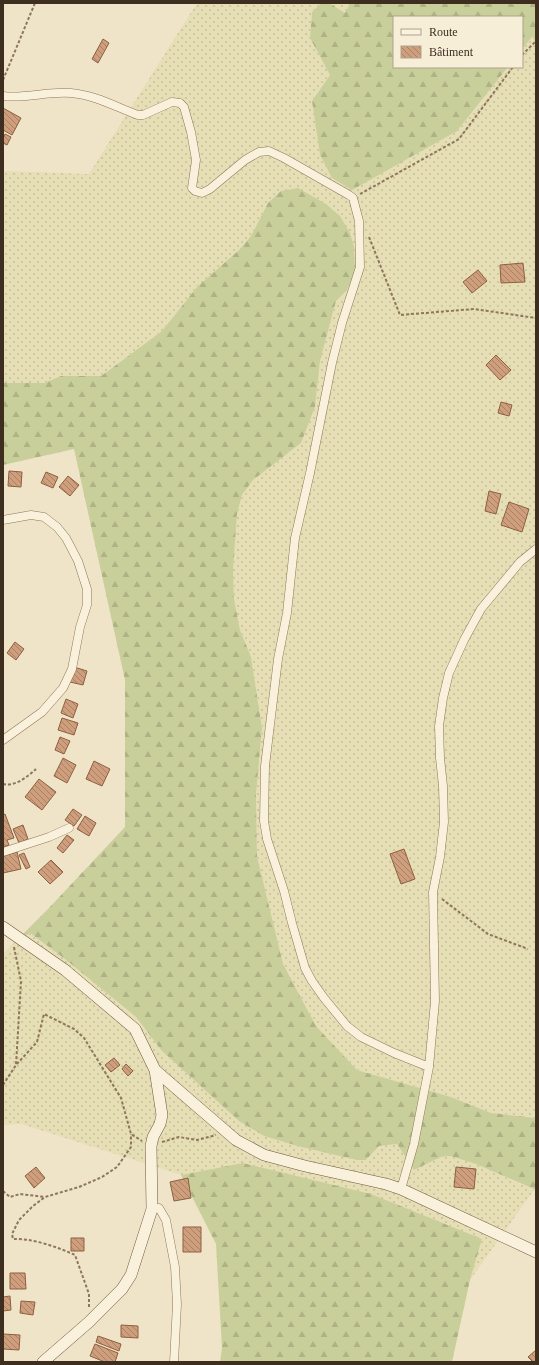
<svg xmlns="http://www.w3.org/2000/svg" width="539" height="1365" font-family="'Times New Roman',serif">
<style>
.farmland{fill:url(#farmland-dots)}
.forest{fill:url(#forest-firs)}
.building{fill:url(#building-back-hatch);stroke:#8d5f41}
.lines{fill:none;stroke-linecap:round;stroke-linejoin:round}
.street-casing{stroke:#8d765c;stroke-width:9}
.secondary-casing{stroke:#6f573f;stroke-width:12}
.path{stroke:#8d765c;stroke-width:2;stroke-dasharray:3 2;stroke-linecap:butt}
.street{stroke:#faf1dc;stroke-width:8}
.secondary{stroke:#faf1dc;stroke-width:11}
</style>
<defs>
<pattern id="farmland-dots" width="8" height="8" patternUnits="userSpaceOnUse"><rect width="8" height="8" fill="#e6deb5"/><path d="M2 2h.1M6 6h.1" fill="none" stroke="#c6bf9b" stroke-width="1.8" stroke-linecap="round"/></pattern>
<pattern id="forest-firs" width="22" height="20" patternUnits="userSpaceOnUse"><rect width="22" height="20" fill="#c9cf9b"/><path d="M5 1l3.5 6h-7zM16 11l3.5 6h-7z" fill="#aeb285"/></pattern>
<pattern id="building-back-hatch" width="6" height="6" patternUnits="userSpaceOnUse"><rect width="6" height="6" fill="#cf9f7d"/><path d="M-1 5l2 2M0 0l6 6M5-1l2 2" fill="none" stroke="#a98266"/></pattern>
</defs>
<rect width="100%" height="100%" fill="#f0e4c8"/>
<!-- farmland -->
<path class="farmland" d="M197,3H321L312,12L310,38L330,75L312,101L320,155L332,178L457,131L508,67H522V49L533,36L536,45V1118L491,1113L451,1097L357,1070L316,1026L283,964L257,856L256,795L262,728L251,657L240,630L234,599L233,570L237,514L242,495L253,480L301,443L315,407L320,361L336,301L346,291L268,203L251,236L239,250L197,287L162,331L100,376H61L44,383H3V171L89,174Z
M329,3H348L349,5L345,14Z
M30,933L65,959L136,1017L162,1051L239,1121L264,1136L301,1147L357,1160H367L379,1146L397,1144L414,1170L441,1157L450,1156L476,1164L534,1190L470,1280L482,1239L243,1163L181,1175L22,1124L3,1125V954L11,946Z"/>
<!-- forest -->
<path class="forest" d="M321,3H329L345,13L349,5L348,3H536V45L533,36L522,49V17H394V67H508L457,131L352,190L332,178L320,155L312,101L330,75L310,38L312,12Z
M298,188L326,204L340,216L350,233L354,247L355,274L346,291L336,301L320,361L315,407L301,443L253,480L242,495L237,514L233,570L234,599L240,630L251,657L262,728L256,795L257,856L283,964L316,1026L357,1070L451,1097L491,1113L536,1118V1190L476,1164L450,1156L441,1157L414,1170L397,1144L379,1146L366,1160H357L301,1147L264,1136L239,1121L162,1051L136,1017L65,959L30,933L11,946L48,909L125,827V680L74,449L3,465V383H44L61,376H101L162,331L197,287L239,250L251,236L268,203L281,191Z
M243,1163L371,1194L482,1239L470,1280L452,1362H220L222,1348L216,1244L181,1175Z"/>
<!-- building -->
<path class="building" d="M103,39L109,43L98,63L92,59Z
M3,108L21,118L12,135L3,130Z
M5,134L11,137L7,145L3,143V138Z
M523,263L525,282L501,283L500,265Z
M478,270L487,281L472,293L463,282Z
M496,355L511,370L500,380L486,365Z
M501,402L512,405L509,416L498,413Z
M9,471L22,472L21,487L8,486Z
M46,472L58,477L53,488L41,483Z
M68,476L79,485L70,496L59,487Z
M489,491L501,494L496,514L485,511Z
M509,502L529,509L522,532L501,525Z
M15,642L24,649L16,660L7,653Z
M74,667L87,671L83,685L70,682Z
M66,699L78,704L73,718L61,713Z
M62,718L78,723L74,735L58,730Z
M60,737L70,741L64,754L55,750Z
M63,758L76,765L67,783L54,776Z
M94,761L110,769L102,786L86,779Z
M39,779L56,792L42,810L25,797Z
M73,809L82,815L74,826L65,820Z
M5,814L14,838L7,840L9,845L3,847V815Z
M85,816L96,823L89,836L77,829Z
M23,825L28,839L19,843L13,829Z
M67,835L74,840L63,853L57,848Z
M404,849L415,879L401,884L390,854Z
M17,852L21,869L3,873V856Z
M24,853L30,867L26,869L19,855Z
M51,860L63,872L50,884L38,872Z
M114,1058L120,1065L111,1072L105,1065Z
M126,1064L133,1071L128,1076L122,1069Z
M36,1167L45,1178L34,1188L25,1176Z
M456,1167L476,1169L474,1189L454,1187Z
M188,1178L191,1198L174,1201L170,1182Z
M183,1227H201V1252H183Z
M71,1238H84V1251H71Z
M10,1273H25L26,1289H10Z
M10,1296L11,1310L3,1311V1297Z
M21,1301L35,1302L33,1315L20,1313Z
M121,1325L138,1326V1338L121,1337Z
M3,1334L20,1335L19,1350L3,1349Z
M98,1336L121,1344L119,1351L96,1342Z
M95,1344L118,1353L115,1362H105L90,1356Z
M536,1350V1362H533L528,1357Z"/>
<g class="lines">
<defs>
<path id="street" d="M3,96C25,99 48,91 71,93C95,95 116,107 138,115H143L172,102L180,103L184,107L191,132L196,160L192,188L195,191L202,193L210,189L245,160L259,152L269,151L284,158L349,195L353,198L359,221L360,267L342,323L332,363L310,473L295,538L287,613L278,659L265,766L264,821L267,839L284,891L292,923L305,968L312,981L324,998L347,1026L361,1037L394,1053L429,1067
M3,520L31,515L44,517L57,527L66,538L78,561L87,589V605L80,627L72,669L63,688L42,712L3,740
M3,852L49,837L69,828
M401,1189L414,1144L429,1067L435,1001L433,892L440,857L444,822L443,786L440,758L439,726L443,698L449,673L464,640L481,609L520,562L536,549
M152,1209L159,1208L166,1220L175,1267L177,1304L174,1362"/>
<path id="secondary" d="M3,927L65,970L135,1029L155,1070L162,1115L160,1124L153,1137L151,1146L152,1209L131,1275L122,1289L89,1322L43,1362
M155,1070L236,1140L264,1155L305,1166L386,1184L401,1189L536,1252"/>
</defs>
<!-- street casing -->
<use href="#street" class="street-casing"/>
<!-- secondary casing -->
<use href="#secondary" class="secondary-casing"/>
<!-- path -->
<path class="path" d="M522,55L536,41
M3,80L35,3
M360,194L459,139L513,67
M369,237L400,315L474,309L536,318
M3,784C15,787 27,777 36,769
M442,899L488,934L528,949
M14,947L21,981L16,1065L37,1042L44,1014L74,1029L84,1038L121,1098L131,1134L142,1141
M3,1085L16,1065
M162,1142L179,1137L197,1140L216,1135
M3,1191L10,1197L20,1194L45,1197
M89,1307V1294L75,1255C58,1247 31,1238 13,1239L12,1234L19,1220L33,1206L45,1197L79,1187L102,1177L117,1167L131,1147V1134"/>
<!-- street -->
<use href="#street" class="street"/>
<!-- secondary -->
<use href="#secondary" class="secondary"/>
</g>
<!-- border -->
<rect width="539" height="1365" fill="none" stroke="#3d2e20" stroke-width="8"/>
<!-- legend -->
<rect x="393" y="16" width="130" height="52" fill="#f7eed8" stroke="#ada18e"/>
<rect x="401" y="29" width="20" height="6" fill="#faf1dc" stroke="#ada18e"/>
<text x="429" y="36" font-size="12" fill="#3d2e20">Route</text>
<rect x="401" y="46" width="20" height="12" fill="url(#building-back-hatch)" stroke="#ada18e"/>
<text x="429" y="56" font-size="12" fill="#3d2e20">Bâtiment</text>
</svg>
